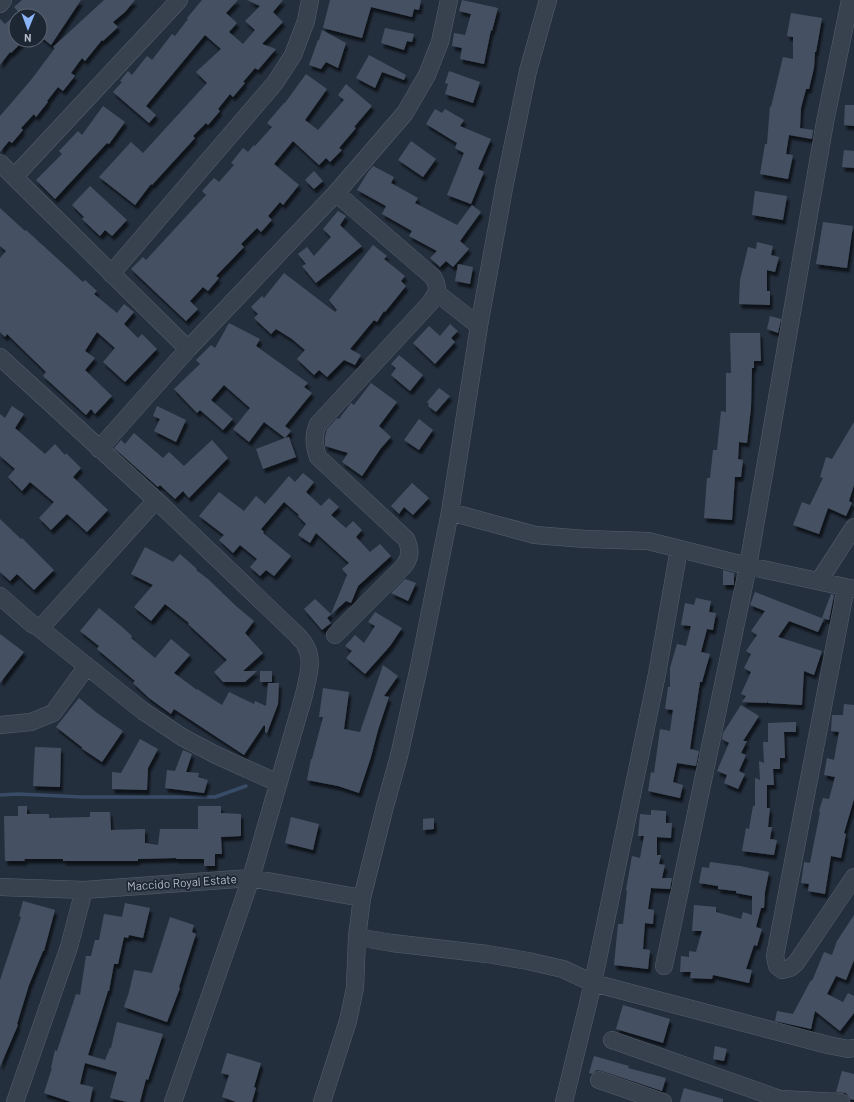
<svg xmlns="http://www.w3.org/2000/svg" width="854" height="1102" font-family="Barlow,sans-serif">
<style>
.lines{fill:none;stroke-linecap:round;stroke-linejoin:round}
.stream{stroke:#394c67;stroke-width:3.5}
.building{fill:#455162;filter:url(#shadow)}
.minor-casing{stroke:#565f6c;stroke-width:18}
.minor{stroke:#38414e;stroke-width:17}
.labels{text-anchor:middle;stroke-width:3.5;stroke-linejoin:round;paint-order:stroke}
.street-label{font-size:12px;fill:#b4bcc9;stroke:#1d2633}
</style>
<defs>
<filter id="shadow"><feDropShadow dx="2.5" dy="4.5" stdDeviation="1" flood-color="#0009"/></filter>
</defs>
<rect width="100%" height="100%" fill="#242f3e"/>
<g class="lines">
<!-- stream -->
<path class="stream" d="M0,795L18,794L82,797H215L246,786"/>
</g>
<!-- building -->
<path class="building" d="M22,0H81L51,45L40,36V16H22L14,7Z
M104,0H135L125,12L113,22L118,27L103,41L102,40L85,61L82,58L71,73L75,76L63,91L58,87L47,101L48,102L36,117L34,114L21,128L23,130L12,143L9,141L0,152V116L31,80L55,48L53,47Z
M202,0H238L226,13L237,23L229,32L243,44L255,30L245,21L260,6L247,0H283L273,12L283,22L262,44L276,49L258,70L255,68L243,82L245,83L233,97L230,94L218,109L220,111L208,125L206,123L193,136L195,138L152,185L151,184L135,205L99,177L131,142L143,153L207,83L196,72L221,49L205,35L146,106L156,115L149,123L113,92L122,82L120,81L128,71L132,75L147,56L152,60L172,34L175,36L188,19L187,18Z
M330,0H421L419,10L414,9L412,17L371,7L362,38L323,28Z
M462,0L498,8L492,31L491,30L484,64L460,59L462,48L452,46L454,33L465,35L471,14L459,11Z
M791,13L822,18L816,52H815L814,68L809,89H806L801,108L800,128L813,130L812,139L789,135L786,154L793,155L788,179L760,174L765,144H767L770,106L771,107L783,57L793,59V37L787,36Z
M16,14V40H24L11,53L10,52L0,65V19L5,24Z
M385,28L414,34L412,42L407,41L404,50L381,43Z
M322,30L346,43L338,68L326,62L321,69L309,65L318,40H319Z
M369,55L406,75L404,80L382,72L375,88L356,78Z
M449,71L480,82L473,103L445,94L448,84L445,83Z
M306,74L327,89L305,120L318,130L344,100L338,95L346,84L372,106L354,127L356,128L339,148L342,150L330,162L326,158L319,165L293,141L274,164L299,185L283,205L280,202L268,216L272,220L261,232L257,228L241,244L244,247L216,276L219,278L208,291L203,287L190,301L198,309L186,321L131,269L143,257L146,260L206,195L202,191L214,178L219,182L234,165L231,163L243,148L248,152L254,145L255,146L272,127L267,123L284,103H285Z
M845,105H854V126L844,125Z
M103,106L125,122L109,144L107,143L55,199L36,180L62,154L59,151L78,131L82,135Z
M435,109L442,113L445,109L464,120L460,126L491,139L478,169L484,172L471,204L447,195L464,153L455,148L457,143L426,124Z
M411,141L436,159L423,177L398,160Z
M844,150L854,151V168L842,167Z
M373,166L394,177L391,183L418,198L415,203L457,225L472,205L481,212L460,241L469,249L453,267L446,261L440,267L430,258L437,251L409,236L412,231L382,214L386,206L357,190L368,172Z
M314,171L323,181L314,189L305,180Z
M90,186L127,220L112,236L105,230L100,236L82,219L84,217L72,205Z
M755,191L787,196L783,220L752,215Z
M0,208L25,231L26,230L83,282L85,280L97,291L94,294L117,313L124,304L134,312L124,324L138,338L142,334L157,349L125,382L103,362L115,348L97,332L85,351L95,358L85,370L112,396L95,414L91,409L86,415L43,376L46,372L7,334L5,337L0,332V258L6,251L0,246Z
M338,211L346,216L340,225L362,246L316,283L302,266L306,264L298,254L307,247L314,256L331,237L323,229Z
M823,222L853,226L847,268L816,264Z
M757,242L773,246L771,255L779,257L775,272L767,270V291H770V305L739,304L740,280L748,247L756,249Z
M373,245L387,256L384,259L405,276L401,281L406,286L385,312L384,311L377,322L374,320L350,349L361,355L355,365L344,360L327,377L319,370L314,375L297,359L305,350L292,339L276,329L271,334L254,318L258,314L251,307L262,296L264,298L284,273L335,312L337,310L329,300Z
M458,264L473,267L470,284L455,281Z
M770,316L781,319L778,333L767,329Z
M229,323L260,339L256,346L308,383L304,387L312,393L285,426L291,431L285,438L289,437L296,457L263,469L256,449L285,438L264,422L249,442L233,429L250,408L224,385L211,400L233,419L223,430L200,410L197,413L174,389L200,364L196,360L211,345L215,348Z
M450,324L458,331L451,338L455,342L435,364L413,343L429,326L440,336Z
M730,333H760L761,361H754V368H752L751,408L747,443L739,442L738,459L743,460L741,477H735L732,520L704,518L707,478H710L713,450H717L721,411L726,412V373H731Z
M399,355L423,375L410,391L391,375L396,368L391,364Z
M371,383L397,402L379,426L391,437L381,448L362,476L342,462L348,453L325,446V437L327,429L337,418L339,419L351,403L354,405Z
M439,388L450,396L436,412L428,406L429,404L427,402Z
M12,406L24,414L15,428L45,454L55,444L65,455L66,453L81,468L73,477L108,510L87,532L67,514L51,530L39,518L54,502L30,482L22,491L8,477L15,469L0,456V414L5,418Z
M157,406L186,420L176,442L154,431L160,419L153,416Z
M419,419L433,430L419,450L404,440Z
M854,422V485L849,501L852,503L846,516L828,508L819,534L793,525L802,502L810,505L823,478L820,477L826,457L832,459Z
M134,433L163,458L169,452L184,466L212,440L228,458L189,498L183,491L175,499L160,485L158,487L114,448L121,440L125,444Z
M303,473L314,482L306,492L321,506L329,498L339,507L331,515L346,528L353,521L362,530L356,537L370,552L380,544L391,556L358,586L351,603L346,601L327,618L331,623L322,630L304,609L315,599L331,614L347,575L342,569L349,563L316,533L310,543L298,535L306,524L298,516L299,515L284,502L261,529L264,532L263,533L291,556L274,576L266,570L260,576L250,567L257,559L240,545L233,553L219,540L224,535L199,516L219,492L244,511L256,496L265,504L289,476L295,482Z
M412,483L429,498L413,515L404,507L399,514L391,506Z
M0,519L21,539L22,538L54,570L34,590L17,574L10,581L0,572Z
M145,547L173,562L180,554L197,569L196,570L208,579L236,606L254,621L245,633L263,653L243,671H257L245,682H223L214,672L227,660L188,624L189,623L165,604L151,621L134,607L153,585L131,574Z
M723,570L734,573V585H723Z
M405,579L416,583L408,601L391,593Z
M755,592L824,619L818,632L789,621L778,637L822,651L814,675L804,671L802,705L768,703V701L767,703L742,702L746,696L741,694L751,672L744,668L751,654L746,651L757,635L751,631L765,611L750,605Z
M831,594L834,595L829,620L822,618Z
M696,598L711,601L709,612L716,613L713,630L707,629L701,652L710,654L702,682H700L690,749L699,751L696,766L677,763L673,782L683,785L680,798L648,791L651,772L654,773L660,729L670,731L673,710L665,709L668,687H670V668L677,644L686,646L691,626L681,625L685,603L694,605Z
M99,608L122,627L132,636L131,638L155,658L171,639L190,655L174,673L197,690V689L222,705L229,692L254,704L255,701L266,706L268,683H279L278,704L267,733L265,732V726L264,725L244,755L174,709L171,714L149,698L133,683L135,681L97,649L99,646L80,631Z
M375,612L402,628L390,646L365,674L346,658L352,651L345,646L355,635L364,643L375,626L368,622Z
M0,634L24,652L0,683Z
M383,665L398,676L384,696L389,697L378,730L371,757L359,793L338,786L307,780L311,759H312L323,717H319L323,688L349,692L344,729L360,732Z
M260,671H272V682H260Z
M79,698L97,713L123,731L102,762L81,748H83L56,727Z
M844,704L854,705V799L844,833L846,834L841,858L831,856L825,894L808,891L809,884L801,883L804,862L810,863L820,812L819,811L823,798L829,799L835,777L824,775L827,758L834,760L839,732L831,731L832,715H843Z
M741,705L759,716L743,741H747L741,753L746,755L739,771L745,774L738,789L724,783L727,775L717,771L729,743L722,739L723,733Z
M796,722V732H784L785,758H780V769H773L774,785H767V808H770L768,827H772L770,839L777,840L774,855L742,851L746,828L749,829L753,806H755V778L760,780L759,761L764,763L763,742H768V723Z
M140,739L158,749L148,768L147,790L112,789V772L121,773Z
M35,747L61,748L60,787L33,786Z
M183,750L192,754L186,772L199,773L198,777L208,780L204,793L165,788L167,770L175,771Z
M18,806H27V814H49V818L90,817V812H110L111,830L145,829V843L158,845L160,829H198V806H221V813L241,814V836L221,837L222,854H215V866H204V859H176V858L138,859V861H63V859H24L25,861H5L4,816H18Z
M651,810L666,811V823H672L671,838L657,837V855H661L659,864L665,865L662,878H672L670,889L651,888L648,909L654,910L653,924L645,923L643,949L650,950L648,969L614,965L618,924H623L627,891L626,890L632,856L640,858L644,836H638L640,814L651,815Z
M291,817L319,824L313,850L285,843Z
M434,818V829L423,830V819Z
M710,862L740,866L769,872L765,892L764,908H761L756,927L762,929L757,946L754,945L746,969L752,970L749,983L713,975L712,979L690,978L691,972H680L681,956L689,957V951L696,952L702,931H692L694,905L716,907V912L741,919L743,912L752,915V896L736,893V891L718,889V886L699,883L702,867L709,868Z
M23,901L55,910L44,951H43L29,985L17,1024L18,1025L0,1067V980L21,917L19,916Z
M125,903L150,908L143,938L129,935L128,938L124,937L118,964H114L109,991H108L88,1055L105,1060L110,1048H111L117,1022L163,1034L148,1080L146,1079L140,1102H127L110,1098L117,1072L85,1063L80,1084L93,1087L90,1102H71L44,1093L52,1068H51L55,1050L57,1051L76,994L80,995L86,956H91L95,940H99L104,914L122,917Z
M854,915V960L846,980L836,976L827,994L843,1002L848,993L854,996V1013L840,1031L815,1011L811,1029L775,1021L777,1011L793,1014L811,980L812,981L824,952L832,955L837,941Z
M170,917L194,925L192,932L196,934L179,987L180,988L167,1022L124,1007L129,992L134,970L152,973Z
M623,1005L670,1019L663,1043L616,1029Z
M715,1046L727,1049L724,1061L713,1059Z
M227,1053L261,1063L254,1087L256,1088L252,1102H236L222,1097L229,1075L221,1073Z
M594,1056L629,1066L628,1068L666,1078L662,1091L602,1071L597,1070L592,1074L589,1073Z
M842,1071L854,1074V1100L850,1099L846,1093L836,1092Z
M684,1088L723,1099V1102H680Z"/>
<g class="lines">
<defs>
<path id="minor" d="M0,4L3,0
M0,163L188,349
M15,176L179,0
M111,274L275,83L293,55L306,21L310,0
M437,293L479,326
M0,357L156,500L298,636C301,640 305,643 306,647C314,661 307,680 304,695L251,878L173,1102
M99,449L188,349L336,193L405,113L427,75L440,42L449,0
M450,512L535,535L585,539L648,541L748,566L854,589
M819,581L854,527
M846,587L775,956L777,966L782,970L790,968L796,963L854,877
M0,596L32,624L38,627L45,623L156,500
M38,627L143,711L182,737L216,755L278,783
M335,635L403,567C411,557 411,550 406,539L318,457C314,445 313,436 318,424L430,303C437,293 440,289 433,277L336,193
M0,725L31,722L53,713L87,666
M0,887L84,890L251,878L362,898
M357,937L392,943L487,954L528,961L563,969L593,983L828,1045L848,1049L854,1048
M664,966L748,566L825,122L850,0
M612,1040L780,1099L779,1102
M599,1080L663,1102
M780,1099L841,1102
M15,1102L69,947L84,890
M322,1102L348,1021L355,988L357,937L362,898L384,810L399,756L419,667L450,512L479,326L504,188L528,71L548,0
M564,1102L593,983L657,674L679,549"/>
</defs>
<!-- minor casing -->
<use href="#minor" class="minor-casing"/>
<!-- minor -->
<use href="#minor" class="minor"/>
</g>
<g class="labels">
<!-- street labels -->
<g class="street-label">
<text transform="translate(182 883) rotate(-4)" y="4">Maccido Royal Estate</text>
</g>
</g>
<!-- north arrow -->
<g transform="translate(28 28) rotate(181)"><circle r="19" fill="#1d2633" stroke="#59626f"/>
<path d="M0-3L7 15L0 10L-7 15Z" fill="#8ab4f8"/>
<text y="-6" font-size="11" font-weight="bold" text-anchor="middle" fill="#b4bcc9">N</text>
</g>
</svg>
